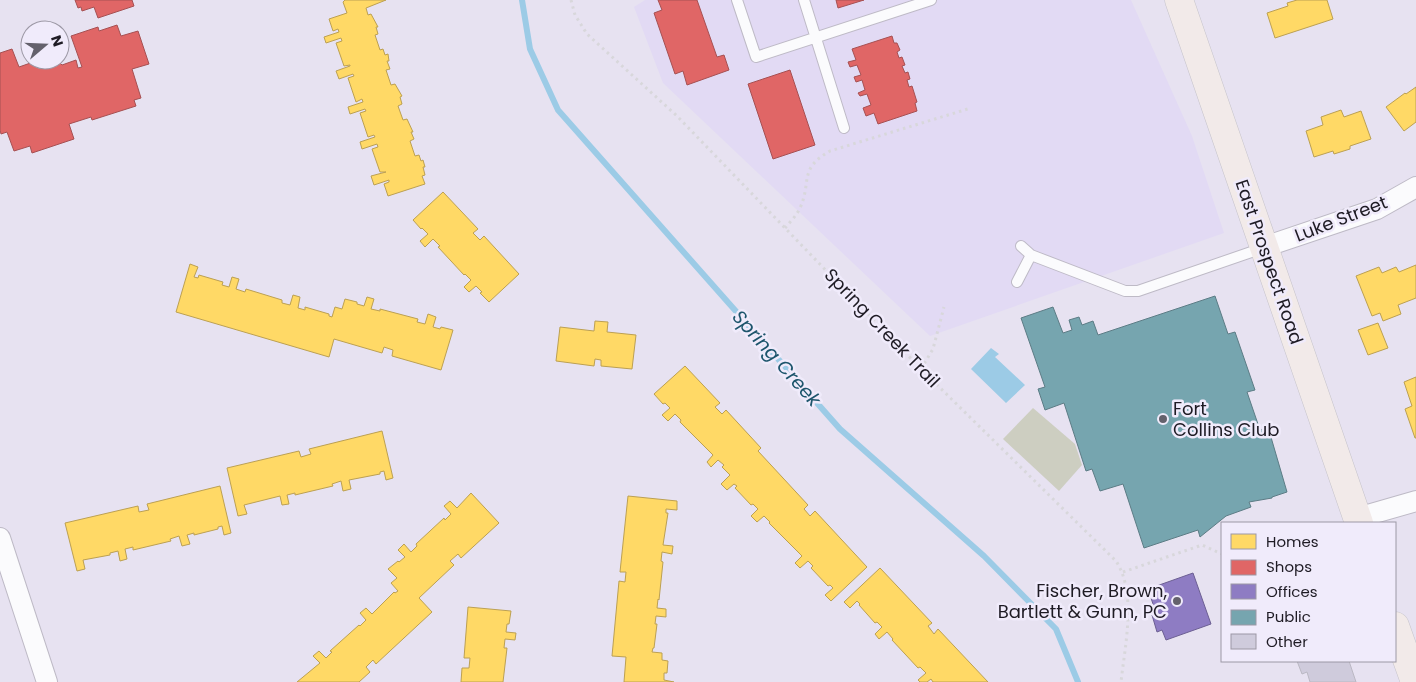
<svg xmlns="http://www.w3.org/2000/svg" width="1416" height="682" font-family="Poppins,sans-serif">
<style>
.built{fill:#e2daf4}
.green{fill:#cdcec1}
.water{fill:#9ccbe6}
.homes{fill:#ffd966;stroke:#bca052}
.shops{fill:#e06666;stroke:#a65052}
.offices{fill:#8e7cc3;stroke:#6c5f93}
.public{fill:#76a5af;stroke:#5c7c85}
.lines{fill:none;stroke-linecap:round;stroke-linejoin:round}
.stream{stroke:#9ccbe6;stroke-width:6}
.building{fill:#cfcbdc;stroke:#bab8c3}
.lane-casing{stroke:#bebac6;stroke-width:12}
.street-casing{stroke:#bebac6;stroke-width:22}
.primary-casing{stroke:#c5c3ca;stroke-width:29}
.path{stroke:#d8d7db;stroke-width:3;stroke-dasharray:2.5 4;stroke-linecap:butt}
.lane{stroke:#fbfbfd;stroke-width:10}
.street{stroke:#fbfbfd;stroke-width:20}
.primary{stroke:#f2eae9;stroke-width:28}
.poi-dot{fill:#64616c;stroke:#f0ebfb;stroke-width:2}
.labels{text-anchor:middle;stroke-width:5;stroke-linejoin:round;paint-order:stroke}
.street-label{font-size:18px;fill:#1e1b24;stroke:#f0ebfb}
.poi-label{font-size:18px;fill:#1e1b24;stroke:#f0ebfb;text-anchor:start}
.water-label{font-size:19px;font-style:italic;fill:#1d556c;stroke:#f0ebfb}
</style>
<rect width="100%" height="100%" fill="#e7e2f1"/>
<!-- built -->
<path class="built" d="M645,0H1131L1192,136L1224,233L930,336L663,83L634,7Z"/>
<!-- green -->
<path class="green" d="M1033,408L1075,444L1082,465L1059,491L1003,439Z"/>
<!-- water -->
<path class="water" d="M991,348L999,354L995,357L1025,385L1006,403L971,369Z"/>
<!-- homes -->
<path class="homes" d="M345,0H386L366,8L368,15L371,14L378,27H376L378,34L375,35L380,50L383,49L385,55L388,54L389,61H387L390,69L386,70L391,85L395,84L402,96L400,97L402,104L398,106L403,120L407,119L413,132H411L414,139L410,141L415,156L419,155L421,161L423,160L425,167H423L425,175L422,176L425,184L388,196L384,184L389,182V180L374,185L371,176L386,172H380L372,149L378,147L377,144L362,149L360,142L375,137L374,135L368,137L360,113L366,111L365,109L350,114L348,107L363,102L362,99L356,102L348,78L354,76L353,74L339,79L336,71L350,66V65L344,66L336,43L342,41L341,38L326,43L324,37L339,32L338,29L333,31L329,19L347,13L343,2Z
M1297,0H1327L1333,19L1275,38L1267,13L1288,6L1287,3Z
M1416,87V122L1404,131L1386,107L1405,93L1406,94Z
M1341,110L1344,117L1361,111L1371,139L1350,146V149L1334,154L1333,151L1314,157L1306,131L1323,125L1321,117Z
M443,192L478,229L473,233L480,240L484,236L519,274L489,302L480,293L482,292L476,286L469,292L464,287L471,280L465,274L464,275L438,247L440,246L433,239L425,247L420,241L428,234L422,228L421,229L413,220Z
M190,264L198,267L194,277L198,278L199,275L223,282L222,285L229,287L232,277L239,279L236,289L245,292L246,289L282,300V303L290,305L293,295L300,297L298,308L305,310V307L329,314V316L332,317L335,307L342,309L345,299L357,302V304L364,306L367,297L374,299L371,309L380,311V309L418,319L417,322L425,324L428,314L436,317L433,327L440,329L441,327L453,330L441,370L392,356L393,350L384,347L382,353L334,339L329,357L176,312Z
M1416,265V298L1398,305L1401,314L1383,321L1380,313L1372,316L1356,276L1379,267L1382,273L1396,267L1399,272Z
M595,321L608,322L607,332L636,335L632,369L601,366V360L595,359L594,366L556,361L560,327L594,331Z
M1378,323L1388,348L1368,355L1358,330Z
M685,366L720,403L715,407L722,414L726,410L761,448L758,451L808,505L804,509L810,516L815,511L867,567L831,601L825,595L833,588L830,585L828,586L811,568L813,566L808,561L800,568L795,563L802,556L769,523L770,522L764,516L757,522L751,516L758,509L753,504L751,505L735,488L737,486L734,484L727,490L721,484L730,475L722,467L724,465L718,460L711,467L707,462L713,455L680,422L681,420L675,414L668,421L662,415L670,408L665,403L663,404L654,394Z
M1416,377V438H1415L1405,409L1412,406L1404,382Z
M382,431L393,478L386,480L384,471L380,472V474L349,480L351,489L343,491L341,481L332,484L333,486L295,495V493L287,495L289,504L282,505L280,496L244,505L247,514L238,516L227,468L299,451L301,457L311,454L309,449Z
M220,486L231,533L224,535L222,526L218,527V529L194,535V533L187,535L190,544L182,546L179,536L170,539L171,541L133,550V547L125,549L127,559L120,561L118,551L110,553V555L83,560L85,569L77,571L65,523L138,506L139,512L149,510L147,504Z
M471,493L499,523L461,558L458,554L450,561L454,565L419,598L432,612L376,664L373,660L366,667L370,672L359,682H297L320,663L313,656L319,651L326,658L332,652L330,651L359,625L360,626L366,620L360,613L366,608L372,614L394,592L395,593L398,591L391,583L397,578L388,569L398,561L399,562L405,557L398,550L404,544L411,552L417,546L416,544L444,518L445,520L451,514L444,506L450,501L457,508Z
M628,496L677,501V510L666,509V513H668L663,545L673,546L672,554L662,552L661,561L663,562L659,600L658,599L657,608L666,609V617L656,616L655,624H657L654,648H653L652,652L662,653V660L668,661L667,673H664V680L674,682H624L626,657L612,656L619,581L625,582L626,572H620Z
M880,568L932,623L928,626L934,634L938,629L988,682H933L931,679L927,682H920L918,680L926,673L920,667L918,668L892,640L893,639L887,632L879,639L875,634L882,627L877,622L875,623L859,605L860,604L857,601L850,608L844,602Z
M468,607L511,611L509,624H507L506,632L516,633L515,640L505,639L504,648H507L503,682H461L462,668H469L470,658H464Z"/>
<!-- shops -->
<path class="shops" d="M75,0H132L134,6L98,18L94,7L82,11L81,7L78,8Z
M658,0H697L717,57L724,55L729,70L687,85L683,71L675,74L654,13L662,10Z
M836,0H864L838,8Z
M117,25L121,36L138,31L149,64L132,69L141,98L134,100L136,106L92,120L91,117L69,124L74,139L32,153L30,146L14,151L7,132L1,134L0,130V53L12,49L19,67L39,60H57L62,65L76,60L78,68L82,67L71,36L98,27L99,31Z
M892,36L894,43H897L900,50L897,52L899,58L902,57L905,65L902,66L905,73L908,72L910,79L907,80L909,87L912,86L917,102L915,103L917,111L878,124L874,113L866,116L863,108L871,105L867,94L860,96L858,93L865,90L862,80L856,82L854,77L861,75L857,65L850,67L848,62L856,60L852,49Z
M790,70L815,145L773,159L748,84Z"/>
<!-- offices -->
<path class="offices" d="M1193,573L1211,624L1166,640L1162,630L1157,632L1152,615L1156,613L1148,589Z"/>
<!-- public -->
<path class="public" d="M1215,296L1228,334L1235,332L1255,390L1247,392L1260,430L1268,427L1287,492L1272,497V498L1249,502L1251,507L1226,516L1200,537L1198,530L1144,548L1123,484L1100,491L1092,469L1086,471L1064,403L1045,410L1038,389L1045,387L1021,318L1053,307L1063,333L1072,330L1069,320L1079,317L1082,325L1093,321L1098,335Z"/>
<g class="lines">
<!-- stream -->
<path class="stream" d="M522,0L530,49L558,110L840,429L984,556L1056,629L1078,682"/>
</g>
<!-- building -->
<path class="building" d="M1297,661H1349L1356,682H1310L1307,672L1302,674Z"/>
<g class="lines">
<defs>
<path id="lane" d="M737,0L756,57L931,0
M804,0L844,128
M1021,246L1031,255L1125,291H1138L1263,248
M1017,282L1031,255"/>
<path id="street" d="M1264,247L1377,209L1416,187
M1357,518L1416,501
M0,538L47,682"/>
<path id="primary" d="M1179,0L1359,523
M1395,626L1415,682"/>
</defs>
<!-- lane casing -->
<use href="#lane" class="lane-casing"/>
<!-- street casing -->
<use href="#street" class="street-casing"/>
<!-- primary casing -->
<use href="#primary" class="primary-casing"/>
<!-- path -->
<path class="path" d="M571,0L575,15L587,34L677,116L921,369L1116,561C1137,593 1125,645 1121,682
M785,228C790,222 797,215 800,208C812,182 798,169 830,151L971,108
M921,369L933,349L944,307
M1123,572L1202,545L1222,554"/>
<!-- lane -->
<use href="#lane" class="lane"/>
<!-- street -->
<use href="#street" class="street"/>
<!-- primary -->
<use href="#primary" class="primary"/>
</g>
<!-- markers -->
<g class="poi-dot">
<circle cx="1163" cy="419" r="5"/>
<circle cx="1177" cy="601" r="5"/>
</g>
<g class="labels">
<!-- street labels -->
<g class="street-label">
<text transform="translate(1341 219) rotate(-21)" y="6">Luke Street</text>
<text transform="translate(1269 262) rotate(71)" y="6">East Prospect Road</text>
<text transform="translate(882 328) rotate(46)" y="6">Spring Creek Trail</text>
</g>
<!-- poi labels -->
<g class="poi-label">
<text x="1173" y="415">Fort<tspan x="1173" dy="21">Collins Club</tspan></text>
<text x="1167" y="597" text-anchor="end">Fischer, Brown,<tspan x="1167" dy="21">Bartlett &amp; Gunn, PC</tspan></text>
</g>
<!-- water labels -->
<g class="water-label">
<text transform="translate(777 358) rotate(48)" y="7">Spring Creek</text>
</g>
</g>
<!-- legend -->
<rect x="1221" y="522" width="175" height="140" fill="#f0ebfb" stroke="#9c98a5"/>
<rect x="1231" y="534" width="25" height="15" fill="#ffd966" stroke="#9c98a5"/>
<text x="1266" y="547" font-size="15" fill="#1e1b24">Homes</text>
<rect x="1231" y="560" width="25" height="15" fill="#e06666" stroke="#9c98a5"/>
<text x="1266" y="572" font-size="15" fill="#1e1b24">Shops</text>
<rect x="1231" y="584" width="25" height="15" fill="#8e7cc3" stroke="#9c98a5"/>
<text x="1266" y="597" font-size="15" fill="#1e1b24">Offices</text>
<rect x="1231" y="610" width="25" height="15" fill="#76a5af" stroke="#9c98a5"/>
<text x="1266" y="622" font-size="15" fill="#1e1b24">Public</text>
<rect x="1231" y="634" width="25" height="15" fill="#cfcbdc" stroke="#9c98a5"/>
<text x="1266" y="647" font-size="15" fill="#1e1b24">Other</text>
<!-- north arrow -->
<g transform="translate(45 45) rotate(71)"><circle r="24" fill="#f0ebfb" stroke="#9c98a5"/>
<path d="M0-4L9 19L0 12L-9 19Z" fill="#64616c"/>
<text y="-8" font-size="14" font-weight="bold" text-anchor="middle" fill="#1e1b24">N</text>
</g>
</svg>
